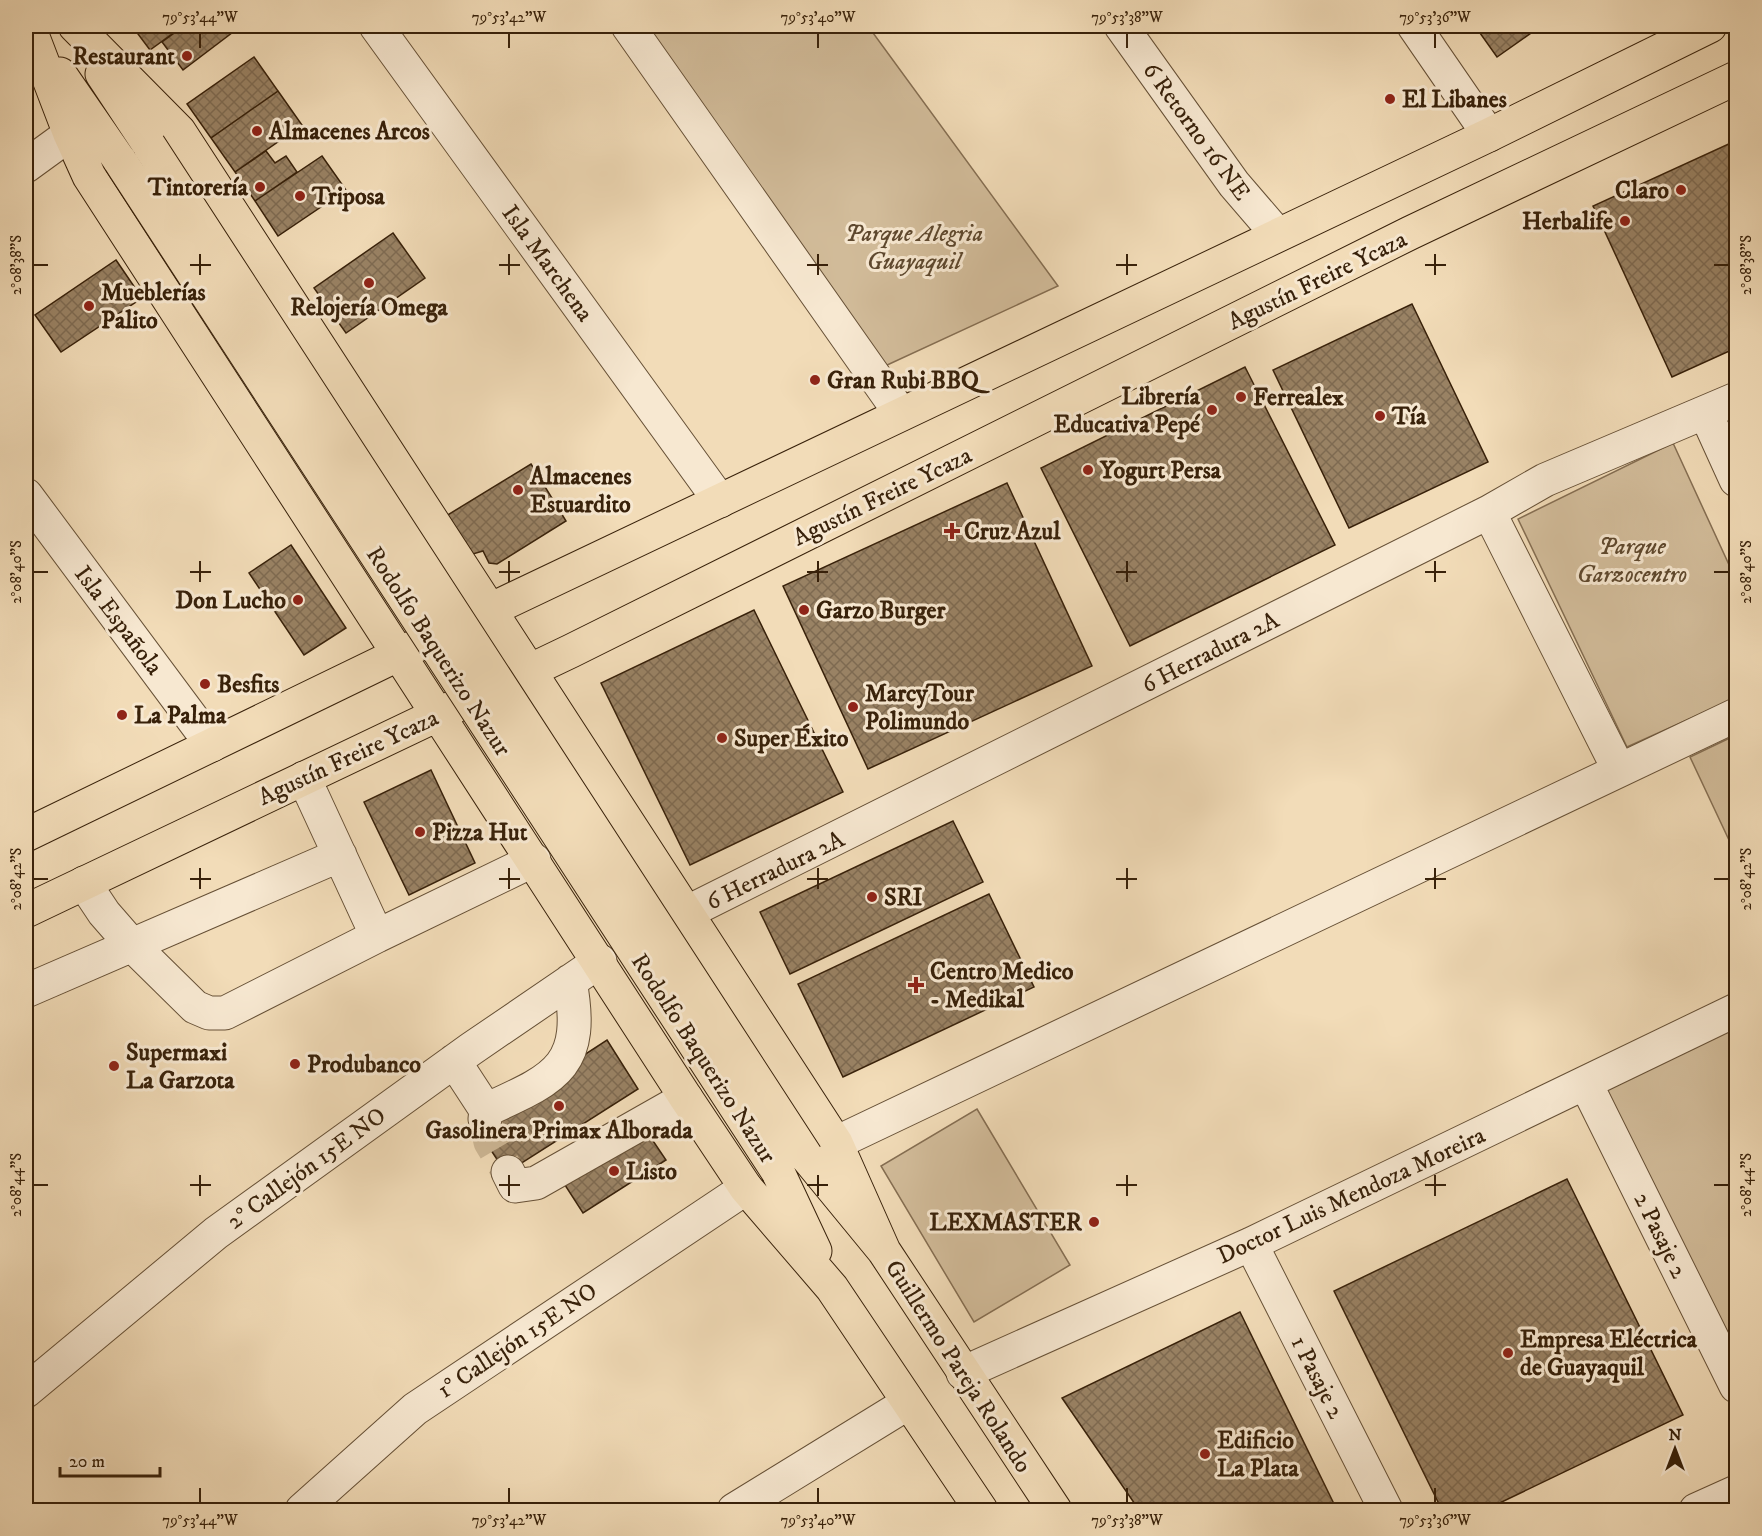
<svg xmlns="http://www.w3.org/2000/svg" width="1762" height="1536" font-family="'IM FELL DW Pica',serif">
<style>
.green{fill:#d2bc9a;stroke:#856e52;stroke-width:1.5}
.building{fill:url(#building-cross-hatch);stroke:#38210a;stroke-width:1.5}
.lines{fill:none;stroke-linecap:round;stroke-linejoin:round}
.minor-tunnel{stroke:#cdb795;stroke-width:33;stroke-dasharray:33 16;stroke-linecap:butt}
.minor-casing{stroke:#665036;stroke-width:35}
.major-casing{stroke:#38210a;stroke-width:35}
.minor{stroke:#f7e8d1;stroke-width:33}
.major{stroke:#f2dcb8;stroke-width:33}
.major-bridge-casing{stroke:#38210a;stroke-width:35;stroke-linecap:butt}
.major-bridge{stroke:#f2dcb8;stroke-width:33}
.ticks{fill:none;stroke:#38210a;stroke-width:2}
.poi-dot{fill:#8f2418;stroke:#f7e8d1;stroke-width:2}
.labels{text-anchor:middle;stroke-width:6;stroke-linejoin:round;paint-order:stroke}
.poi-label{font-size:24px;font-weight:bold;fill:#38210a;stroke:#f7e8d1;text-anchor:start}
.street-label{font-size:24px;fill:#38210a;stroke:#f7e8d1}
.park-label{font-size:24px;font-style:italic;fill:#5e482e;stroke:#f7e8d1}
.neatline{fill:none;stroke:#38210a;stroke-width:2}
.ticks-label{font-size:15px;text-anchor:middle;fill:#38210a}
</style>
<defs>
<pattern id="building-cross-hatch" width="8" height="8" patternUnits="userSpaceOnUse" patternTransform="scale(1.5)"><rect width="8" height="8" fill="#998264"/><path d="M0 0l8 8M0 8l8-8" fill="none" stroke="#7e6a51"/></pattern>
</defs>
<rect width="100%" height="100%" fill="#f2dcb8"/>
<filter id="stains"><feTurbulence type="fractalNoise" baseFrequency=".00333" numOctaves="4"/><feColorMatrix values="0 0 0 0 .2 0 0 0 0 .09 0 0 0 0 .02 0 0 0 .5 -.17"/></filter>
<radialGradient id="worn" r=".72"><stop offset=".6" stop-color="#630" stop-opacity="0"/><stop offset="1" stop-color="#630" stop-opacity=".3"/></radialGradient>
<!-- green -->
<path class="green" d="M642,26H868L1058,286L885,366Z
M1673,443L1736,580V698L1627,747L1518,519Z
M1736,735V855L1690,757Z
M1736,1018V1361L1603,1081Z
M977,1109L1070,1265L974,1322L881,1166Z"/>
<!-- building -->
<path class="building" d="M132,26H183L150,50Z
M184,26H241L183,70L162,42Z
M1475,26H1541L1497,57Z
M254,57L278,91L211,138L187,104Z
M278,91L302,125L235,172L211,138Z
M1733,142L1736,149V348L1672,377L1593,206Z
M266,151L275,163L286,156L297,172L255,201L235,172Z
M322,156L346,190L278,236L255,201Z
M393,233L425,278L346,333L314,288Z
M116,260L142,298L61,352L35,315Z
M1412,304L1488,462L1349,528L1273,370Z
M1245,367L1335,545L1130,646L1041,468Z
M531,464L566,521L497,564L489,563L483,551L473,554L446,516Z
M1007,483L1092,666L868,769L783,586Z
M291,545L346,628L304,655L249,573Z
M754,610L843,792L690,865L601,683Z
M431,770L475,863L409,895L364,802Z
M953,821L983,882L790,974L760,912Z
M989,894L1034,987L843,1077L798,984Z
M607,1040L638,1089L506,1173L475,1126Z
M645,1129L666,1160L583,1213L563,1182Z
M1567,1179L1683,1415L1485,1510H1442L1334,1291Z
M1240,1312L1337,1510H1139L1062,1398Z"/>
<g class="lines">
<!-- minor-tunnel -->
<path class="minor-tunnel" d="M485,1119L490,1142L508,1172"/>
<defs>
<path id="minor" d="M376,26L720,501
M628,26L901,414
M1121,26L1234,184L1277,234
M1414,26L1489,135
M26,166L70,134
M1706,414L1736,480
M26,495L212,745
M1489,512L1619,770
M84,883L104,913L131,944L195,1007L209,1013H225L377,936L304,778
M686,913L1489,512L1545,480L1736,399
M377,936L534,860
M26,991L340,855
M454,1061L486,1110L485,1119
M1586,1084L1736,1386
M486,1110C556,1078 586,1067 570,981
M836,1143L1736,715
M508,1172L515,1186L536,1183L686,1098
M1251,1244L1386,1510
M963,1373L1251,1244L1736,1010
M26,1391L216,1233L471,1049L600,961
M302,1510L415,1409L746,1188
M734,1510L908,1403
M1696,1510L1736,1492"/>
<path id="major" d="M75,26L179,131L836,1143L884,1251
M31,32L70,134L89,176L686,1098L746,1188L832,1288L981,1510
M60,74L120,161
M102,74L149,145
M26,835L490,610L1489,135L1710,26
M26,911L571,651L1410,233L1736,78
M806,1156L884,1251L1055,1510
M778,1172L815,1251"/>
</defs>
<!-- minor casing -->
<use href="#minor" class="minor-casing"/>
<!-- major casing -->
<use href="#major" class="major-casing"/>
<!-- minor -->
<use href="#minor" class="minor"/>
<!-- major -->
<use href="#major" class="major"/>
<defs>
<path id="major-bridge" d="M149,145L806,1156
M120,161L778,1172"/>
</defs>
<!-- major-bridge casing -->
<use href="#major-bridge" class="major-bridge-casing"/>
<!-- major-bridge -->
<use href="#major-bridge" class="major-bridge"/>
</g>
<!-- ticks -->
<path class="ticks" d="M200,33V48M509,33V48M818,33V48M1127,33V48M1435,33V48M200,254V275M509,254V275M818,254V275M1127,254V275M1435,254V275M33,265H48M190,265H211M499,265H520M807,265H828M1116,265H1137M1425,265H1446M1714,265H1729M200,561V582M509,561V582M818,561V582M1127,561V582M1435,561V582M33,572H48M190,572H211M499,572H520M807,572H828M1116,572H1137M1425,572H1446M1714,572H1729M200,868V889M509,868V889M818,868V889M1127,868V889M1435,868V889M33,879H48M190,879H211M499,879H520M807,879H828M1116,879H1137M1425,879H1446M1714,879H1729M200,1175V1196M509,1175V1196M818,1175V1196M1127,1175V1196M1435,1175V1196M33,1185H48M190,1185H211M499,1185H520M807,1185H828M1116,1185H1137M1425,1185H1446M1714,1185H1729M200,1488V1503M509,1488V1503M818,1488V1503M1127,1488V1503M1435,1488V1503"/>
<!-- markers -->
<g class="poi-dot">
<circle cx="187" cy="56" r="6"/>
<circle cx="1390" cy="99" r="6"/>
<circle cx="257" cy="131" r="6"/>
<circle cx="260" cy="187" r="6"/>
<circle cx="1681" cy="190" r="6"/>
<circle cx="300" cy="196" r="6"/>
<circle cx="1625" cy="221" r="6"/>
<circle cx="369" cy="283" r="6"/>
<circle cx="89" cy="306" r="6"/>
<circle cx="815" cy="380" r="6"/>
<circle cx="1241" cy="397" r="6"/>
<circle cx="1212" cy="410" r="6"/>
<circle cx="1380" cy="416" r="6"/>
<circle cx="1088" cy="470" r="6"/>
<circle cx="518" cy="490" r="6"/>
<path d="M949 522h6v6h6v6h-6v6h-6v-6h-6v-6h6z"/>
<circle cx="298" cy="600" r="6"/>
<circle cx="804" cy="610" r="6"/>
<circle cx="205" cy="684" r="6"/>
<circle cx="853" cy="707" r="6"/>
<circle cx="122" cy="715" r="6"/>
<circle cx="722" cy="738" r="6"/>
<circle cx="420" cy="832" r="6"/>
<circle cx="872" cy="897" r="6"/>
<path d="M913 976h6v6h6v6h-6v6h-6v-6h-6v-6h6z"/>
<circle cx="295" cy="1064" r="6"/>
<circle cx="114" cy="1066" r="6"/>
<circle cx="559" cy="1106" r="6"/>
<circle cx="614" cy="1171" r="6"/>
<circle cx="1094" cy="1222" r="6"/>
<circle cx="1508" cy="1353" r="6"/>
<circle cx="1205" cy="1454" r="6"/>
</g>
<g class="labels">
<!-- poi labels -->
<g class="poi-label">
<text x="175" y="64" text-anchor="end">Restaurant</text>
<text x="1402" y="107">El Libanes</text>
<text x="269" y="139">Almacenes Arcos</text>
<text x="248" y="195" text-anchor="end">Tintorería</text>
<text x="1669" y="198" text-anchor="end">Claro</text>
<text x="312" y="204">Triposa</text>
<text x="1613" y="229" text-anchor="end">Herbalife</text>
<text x="101" y="300">Mueblerías<tspan x="101" dy="28">Palito</tspan></text>
<text x="369" y="315" text-anchor="middle">Relojería Omega</text>
<text x="827" y="388">Gran Rubi BBQ</text>
<text x="1200" y="404" text-anchor="end">Librería<tspan x="1200" dy="28">Educativa Pepé</tspan></text>
<text x="1253" y="405">Ferrealex</text>
<text x="1392" y="424">Tía</text>
<text x="1100" y="478">Yogurt Persa</text>
<text x="530" y="484">Almacenes<tspan x="530" dy="28">Estuardito</tspan></text>
<text x="964" y="539">Cruz Azul</text>
<text x="286" y="608" text-anchor="end">Don Lucho</text>
<text x="816" y="618">Garzo Burger</text>
<text x="217" y="692">Besfits</text>
<text x="865" y="701">MarcyTour<tspan x="865" dy="28">Polimundo</tspan></text>
<text x="134" y="723">La Palma</text>
<text x="734" y="746">Super Éxito</text>
<text x="432" y="840">Pizza Hut</text>
<text x="884" y="905">SRI</text>
<text x="930" y="979">Centro Medico<tspan x="930" dy="28">- Medikal</tspan></text>
<text x="126" y="1060">Supermaxi<tspan x="126" dy="28">La Garzota</tspan></text>
<text x="307" y="1072">Produbanco</text>
<text x="559" y="1138" text-anchor="middle">Gasolinera Primax Alborada</text>
<text x="626" y="1179">Listo</text>
<text x="1082" y="1230" text-anchor="end">LEXMASTER</text>
<text x="1520" y="1347">Empresa Eléctrica<tspan x="1520" dy="28">de Guayaquil</tspan></text>
<text x="1217" y="1448">Edificio<tspan x="1217" dy="28">La Plata</tspan></text>
</g>
<!-- street labels -->
<g class="street-label">
<text transform="translate(1197 131) rotate(54)" y="8">6 Retorno 16 NE</text>
<text transform="translate(548 263) rotate(54)" y="8">Isla Marchena</text>
<text transform="translate(1317 280) rotate(-26)" y="8">Agustín Freire Ycaza</text>
<text transform="translate(882 496) rotate(-26)" y="8">Agustín Freire Ycaza</text>
<text transform="translate(119 620) rotate(53)" y="8">Isla Española</text>
<text transform="translate(439 651) rotate(57)" y="8">Rodolfo Baquerizo Nazur</text>
<text transform="translate(1210 652) rotate(-27)" y="8">6 Herradura 2A</text>
<text transform="translate(348 757) rotate(-25)" y="8">Agustín Freire Ycaza</text>
<text transform="translate(775 870) rotate(-26)" y="8">6 Herradura 2A</text>
<text transform="translate(704 1058) rotate(57)" y="8">Rodolfo Baquerizo Nazur</text>
<text transform="translate(306 1168) rotate(-36)" y="8">2° Callejón 15E NO</text>
<text transform="translate(1351 1195) rotate(-25)" y="8">Doctor Luis Mendoza Moreira</text>
<text transform="translate(1661 1235) rotate(64)" y="8">2 Pasaje 2</text>
<text transform="translate(517 1340) rotate(-34)" y="8">1° Callejón 15E NO</text>
<text transform="translate(959 1366) rotate(57)" y="8">Guillermo Pareja Rolando</text>
<text transform="translate(1318 1377) rotate(63)" y="8">1 Pasaje 2</text>
</g>
<!-- park labels -->
<g class="park-label">
<text x="914" y="241">Parque Alegria<tspan x="914" dy="28">Guayaquil</tspan></text>
<text x="1632" y="554">Parque<tspan x="1632" dy="28">Garzocentro</tspan></text>
</g>
</g>
<!-- margin -->
<rect width="1762" height="1536" fill="none" stroke="#f2dcb8" stroke-width="66"/>
<!-- north arrow -->
<g transform="translate(1675 1449)" stroke="#f7e8d1" stroke-width="4.5" paint-order="stroke">
<path d="M0-4.5L10 22L0 15L-10 22Z" fill="#38210a"/>
<text y="-9" font-size="16" font-weight="bold" text-anchor="middle" fill="#38210a">N</text>
</g>
<!-- scale -->
<path d="M60 1467v9h100v-9" fill="none" stroke="#38210a" stroke-width="3"/>
<text x="69" y="1467" font-size="18" fill="#38210a" stroke="#f7e8d1" stroke-width="4.5" paint-order="stroke">20 m</text>
<rect x="33" y="33" width="1696" height="1470" class="neatline"/>
<g class="ticks-label">
<text x="200" y="22">79°53'44"W</text>
<text x="509" y="22">79°53'42"W</text>
<text x="818" y="22">79°53'40"W</text>
<text x="1127" y="22">79°53'38"W</text>
<text x="1435" y="22">79°53'36"W</text>
<text transform="translate(16 265) rotate(-90)" y="5">2°08'38"S</text>
<text transform="translate(1746 265) rotate(-90)" y="5">2°08'38"S</text>
<text transform="translate(16 572) rotate(-90)" y="5">2°08'40"S</text>
<text transform="translate(1746 572) rotate(-90)" y="5">2°08'40"S</text>
<text transform="translate(16 879) rotate(-90)" y="5">2°08'42"S</text>
<text transform="translate(1746 879) rotate(-90)" y="5">2°08'42"S</text>
<text transform="translate(16 1185) rotate(-90)" y="5">2°08'44"S</text>
<text transform="translate(1746 1185) rotate(-90)" y="5">2°08'44"S</text>
<text x="200" y="1525">79°53'44"W</text>
<text x="509" y="1525">79°53'42"W</text>
<text x="818" y="1525">79°53'40"W</text>
<text x="1127" y="1525">79°53'38"W</text>
<text x="1435" y="1525">79°53'36"W</text>
</g>
<rect width="100%" height="100%" filter="url(#stains)"/>
<rect width="100%" height="100%" fill="url(#worn)"/>
</svg>
